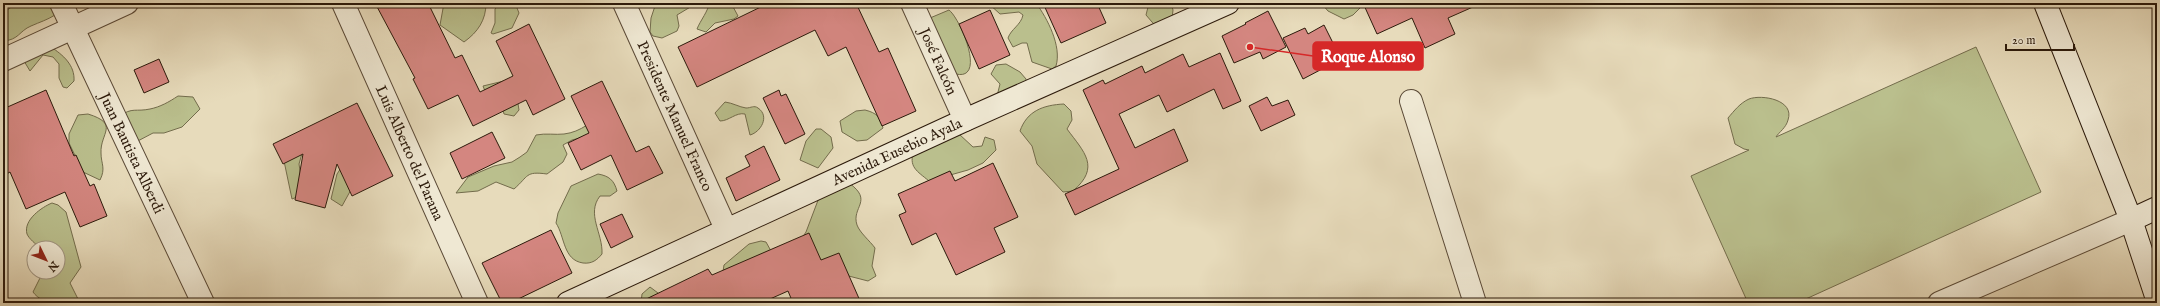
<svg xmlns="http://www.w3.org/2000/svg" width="2160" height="306" font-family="'IM FELL English',serif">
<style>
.green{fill:#babf8d;stroke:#736c4c}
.building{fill:#d48680;stroke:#2c1a0b}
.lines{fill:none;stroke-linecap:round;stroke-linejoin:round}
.street-casing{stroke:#5b4a37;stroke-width:24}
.secondary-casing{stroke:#2c1a0b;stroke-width:24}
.street{stroke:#efe8d3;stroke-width:22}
.secondary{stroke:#efe8d3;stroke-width:22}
.labels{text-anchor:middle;stroke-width:3;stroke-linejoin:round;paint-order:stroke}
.street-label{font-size:15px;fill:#2c1a0b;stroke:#efe8d3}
.leader{fill:none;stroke:#d62828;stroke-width:1.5}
.callout-dot{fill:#d62828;stroke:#efe8d3;stroke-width:1.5}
.callout{fill:#d62828;stroke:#d62828;stroke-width:1.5}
.callout-label{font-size:16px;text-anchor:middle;font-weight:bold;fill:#fff}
</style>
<rect width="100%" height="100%" fill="#e7dbbb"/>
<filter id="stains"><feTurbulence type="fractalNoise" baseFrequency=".005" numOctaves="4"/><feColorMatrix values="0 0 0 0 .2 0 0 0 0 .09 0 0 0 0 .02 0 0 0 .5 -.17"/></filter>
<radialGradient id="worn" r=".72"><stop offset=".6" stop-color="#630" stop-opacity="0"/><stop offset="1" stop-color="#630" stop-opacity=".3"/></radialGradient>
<!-- green -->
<path class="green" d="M17,3H54L55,15C47,20 40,22 31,26C19,31 19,40 3,41V13Z
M444,3H486C486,20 478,32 464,42L440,25Z
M500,3H515L519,13L512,28L493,34L491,33L495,23V9Z
M656,3H697L677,15L679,26L677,31L662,38L653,36L650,32L651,18Z
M709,3H731L738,16L734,19L715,23L706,32L697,29C700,21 709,10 709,3Z
M988,3H1036C1047,18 1062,46 1056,66L1052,69L1032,62L1027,43H1022L1013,47L1008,38C1011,29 1021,25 1023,15L1019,12L1000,14Z
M1149,3H1171L1173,10L1172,19L1158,29L1146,15Z
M1321,3H1365L1353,15L1344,19L1328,11Z
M949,10C960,18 987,81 956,74L930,18Z
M51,47C63,55 75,65 74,81L67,88L63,87L59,78V64L53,57L43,55L30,71L24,61Z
M1976,47L2041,192L1797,303H1748L1691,176L1749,150L1744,149L1735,144L1728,118C1734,111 1740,103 1749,99C1762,94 1795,100 1788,120C1786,128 1779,132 1776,137Z
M1006,64L1020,72L1026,79L1027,85L997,96L1000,84L991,74L996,65Z
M508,80L515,85L519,110L514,116L504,114L500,98L485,91L483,86Z
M178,96L193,97L200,109L182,127L164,133H153L134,143L120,116C132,107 136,112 150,109C160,107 169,102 178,96Z
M725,102C733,103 739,107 746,108C751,108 754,105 758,108C770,116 761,132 750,135L745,114C736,112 729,121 720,121L715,113Z
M1064,104L1071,111L1072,120L1067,129C1084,152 1101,167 1073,191L1063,192L1037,164L1032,146L1020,131C1027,111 1043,105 1064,104Z
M865,110C877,113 880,117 883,128L867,140L857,141L842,132L840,121L856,111Z
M605,111L592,135L572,140L563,145L567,154L563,162L547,174C525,171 529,176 514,189L496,182L478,191L456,193L468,177L494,166L512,162L520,157L527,152L536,135C546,133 555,135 564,134C581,132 593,121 605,111Z
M88,114C120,124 100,133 101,153C101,164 106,168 100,180L83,172L69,143V134L78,115Z
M816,129H821L831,137L833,148L818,168L800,160L806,141Z
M959,134L973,147L982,146L985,137L994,140L996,150L983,163L968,170L929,181C917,171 908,167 914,150Z
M303,150L299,164L302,184L297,197L292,199L284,161Z
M345,162L358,177L342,206L331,199L337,174Z
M598,174C609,176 614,180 617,191L610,196H600C586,214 603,233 602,254C597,260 592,264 583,263C563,260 565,237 556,223L558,213L571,186Z
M849,183C874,201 851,207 857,225C860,233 870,241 875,248L872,266L876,276L868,281L841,274L833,279L800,241L806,232L820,195Z
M52,203L58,205L66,212L81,267L70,283L80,303C63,303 43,306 33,292L43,272H58V248H40C36,244 29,239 27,234C23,220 42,207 52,203Z
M761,241L766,242L771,251L722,278L724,265L749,244Z
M650,287L662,296L641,303L642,294Z"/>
<!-- building -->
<path class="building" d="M375,3H428L455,58L462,55L480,92L513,76L496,41L529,24L565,99L533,115L526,100L473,126L458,95L428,109L413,79L415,78Z
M769,3H856L879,52L888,48L916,111L882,126L846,47L828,56L815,30L697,87L678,47Z
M1043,3H1097L1106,23L1061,43Z
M1363,3H1482L1448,18L1455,34L1425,48L1412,18L1377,34Z
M990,10L1010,55L979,69L959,24Z
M1268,11L1286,47L1263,59L1260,52L1234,63L1222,36L1246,24L1245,23Z
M1324,25L1341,59L1303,79L1283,38L1305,28L1308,34Z
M1220,53L1241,101L1223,109L1214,89L1167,112L1159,95L1119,114L1135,148L1174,129L1188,161L1075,215L1065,194L1119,169L1083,90L1103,80L1105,84L1142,66L1145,73L1183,54L1189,67Z
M159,59L169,82L144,93L134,70Z
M602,81L636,152L649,146L663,173L627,190L611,155L581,170L568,143L589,133L571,96Z
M46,90L74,156L76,155L90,186L94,184L107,216L80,227L65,192L26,209L10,172L3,176V109Z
M779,90L781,96L786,94L805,134L785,144L763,98Z
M1267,97L1272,106L1288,100L1295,115L1261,131L1249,106Z
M357,103L393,176L352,196L337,164L325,208L295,200L303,154L283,164L273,144Z
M492,132L505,158L462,179L450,153Z
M764,146L780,180L736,201L726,178L750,166L745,156Z
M993,163L1018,217L994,228L1005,252L956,275L936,233L912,245L899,215L906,212L898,194L950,171L955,181Z
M622,214L633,237L611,248L600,224Z
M551,230L572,273L510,303H502L482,263Z
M809,233L821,260L839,253L861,303H793L788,291L761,303H638L708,269L712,275Z"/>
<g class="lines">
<defs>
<g id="street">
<path id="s1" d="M61,3L203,303"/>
<path id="s2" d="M343,3L477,303"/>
<path id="s3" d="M624,3L726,229"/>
<path id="s4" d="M912,3L965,120"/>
<path d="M3,60L127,3"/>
<path d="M1411,101L1475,303"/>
<path d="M1939,303L2131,220"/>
</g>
<g id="secondary">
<path d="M2045,3L2131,220L2157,299"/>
<path d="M2131,220L2157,208"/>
<path id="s5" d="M568,303L965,120L1228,3"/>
</g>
</defs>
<!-- street casing -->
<use href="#street" class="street-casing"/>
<!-- secondary casing -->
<use href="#secondary" class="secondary-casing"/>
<!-- street -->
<use href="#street" class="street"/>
<!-- secondary -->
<use href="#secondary" class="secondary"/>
</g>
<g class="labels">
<!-- street labels -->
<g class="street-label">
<text dy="5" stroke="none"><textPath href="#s4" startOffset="64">José Falcón</textPath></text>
<text dy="5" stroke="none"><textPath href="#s3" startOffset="124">Presidente Manuel Franco</textPath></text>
<text dy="5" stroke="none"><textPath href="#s5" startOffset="362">Avenida Eusebio Ayala</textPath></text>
<text dy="5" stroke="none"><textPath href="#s1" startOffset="166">Juan Bautista Alberdi</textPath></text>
<text dy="5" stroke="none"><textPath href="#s2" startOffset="164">Luis Alberto del Parana</textPath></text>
</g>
</g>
<!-- callouts -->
<path class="leader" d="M1250 47L1313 56"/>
<circle class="callout-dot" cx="1250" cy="47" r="4"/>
<rect class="callout" x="1313" y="42" width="110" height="28" rx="4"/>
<g class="callout-label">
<text x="1368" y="62">Roque Alonso</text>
</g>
<!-- margin -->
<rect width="2160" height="306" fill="none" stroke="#e7dbbb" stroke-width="16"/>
<rect x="4" y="4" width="2152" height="298" fill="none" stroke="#2c1a0b" stroke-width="2"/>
<rect x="8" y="8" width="2144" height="290" fill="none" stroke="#2c1a0b"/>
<!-- north arrow -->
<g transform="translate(46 260) rotate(133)"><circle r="19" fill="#efe8d3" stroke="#a19683"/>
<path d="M0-3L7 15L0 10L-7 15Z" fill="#8f2418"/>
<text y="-6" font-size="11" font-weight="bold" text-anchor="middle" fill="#2c1a0b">N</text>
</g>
<!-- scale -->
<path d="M2006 44v6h68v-6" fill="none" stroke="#2c1a0b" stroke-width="2"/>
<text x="2012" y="44" font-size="12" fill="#2c1a0b" stroke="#efe8d3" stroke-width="3" paint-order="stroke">20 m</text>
<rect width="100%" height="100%" filter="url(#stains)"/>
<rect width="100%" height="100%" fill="url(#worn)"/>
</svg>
